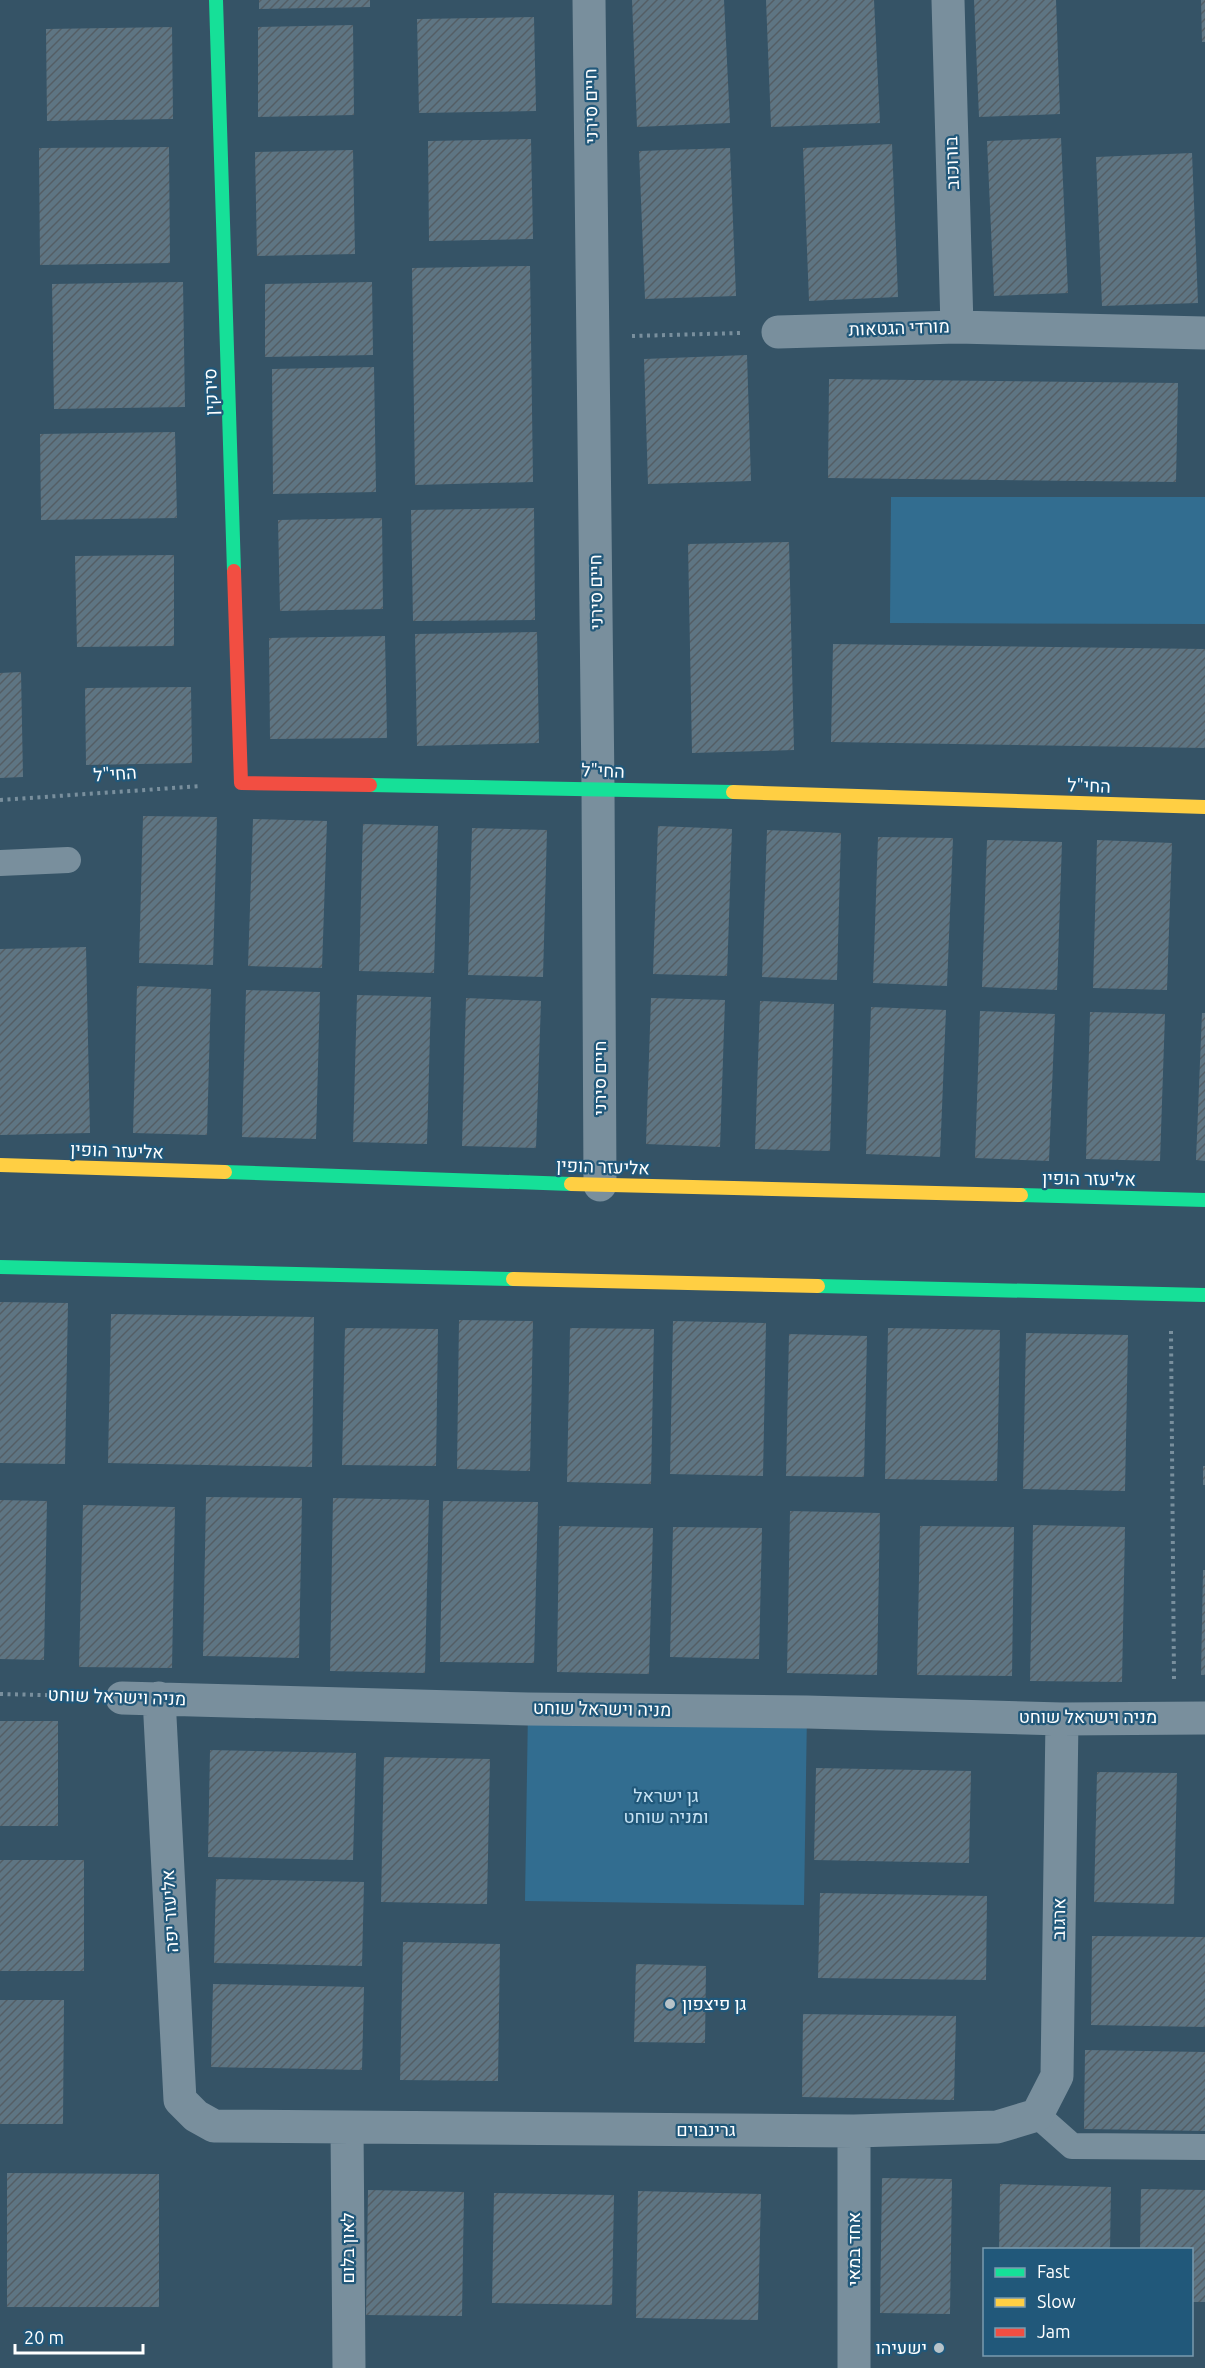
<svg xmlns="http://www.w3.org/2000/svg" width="1205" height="2368" font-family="Ubuntu,Heebo,sans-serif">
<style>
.green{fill:#326d90}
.building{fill:url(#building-hatch)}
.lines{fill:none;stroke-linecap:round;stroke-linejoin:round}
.path{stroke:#798f9d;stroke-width:4;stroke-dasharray:3 4.5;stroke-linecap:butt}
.lane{stroke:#798f9d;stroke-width:26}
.street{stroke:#798f9d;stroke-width:33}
.fast{stroke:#16e098;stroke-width:14}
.slow{stroke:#ffcf43;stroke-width:14}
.jam{stroke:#f24e42;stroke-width:14}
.poi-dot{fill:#b8c3c9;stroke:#21587a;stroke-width:2}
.labels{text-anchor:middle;stroke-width:4.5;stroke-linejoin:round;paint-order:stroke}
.street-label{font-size:18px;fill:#fff;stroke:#21587a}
.park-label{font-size:18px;fill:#c7e3f4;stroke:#21587a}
.poi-label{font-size:18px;fill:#fff;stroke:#21587a;text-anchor:start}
</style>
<defs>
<pattern id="building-hatch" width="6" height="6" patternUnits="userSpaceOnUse" patternTransform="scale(1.5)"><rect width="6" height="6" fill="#5e7583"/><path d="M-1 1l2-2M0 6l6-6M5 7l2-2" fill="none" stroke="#545e65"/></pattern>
</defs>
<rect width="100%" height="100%" fill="#355366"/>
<!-- green -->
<path class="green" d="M891,497H1205V624L890,623Z
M528,1709L807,1712L804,1905L525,1901Z"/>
<!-- building -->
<path class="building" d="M259,0H370V7L259,9Z
M632,0H724L730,123L637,127Z
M766,0H874L880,123L771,127Z
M974,0H1056L1060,114L979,117Z
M1201,0H1205V42H1202Z
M534,17L536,111L419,113L417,19Z
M353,25L354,115L258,117V27Z
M172,27L173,119L47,121L46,29Z
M1061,138L1068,293L994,296L987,141Z
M531,139L533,239L429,241L428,141Z
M892,144L898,297L809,301L803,148Z
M169,147L170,263L40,265L39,148Z
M730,148L736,296L645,299L639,151Z
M353,150L355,254L257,256L255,152Z
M1192,153L1198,303L1102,306L1096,157Z
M530,266L533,482L415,485L412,268Z
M183,282L185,407L54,409L52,284Z
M372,282L373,355L265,357V284Z
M747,355L751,481L648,484L644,359Z
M374,367L376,492L273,494L272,369Z
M829,379L1178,383L1176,482L828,478Z
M175,432L177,518L41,520L40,434Z
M534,508L535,620L413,621L411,510Z
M382,518L383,609L280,611L278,520Z
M789,542L794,750L692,753L688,544Z
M174,555V646L77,647L75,556Z
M537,632L539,743L417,746L415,634Z
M385,636L387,738L270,739L269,638Z
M833,644L1205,649V748L831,742Z
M21,672L23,777L0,778V673Z
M191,687L192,763L86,765L85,688Z
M143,816L217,817L213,965L139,963Z
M253,819L327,821L322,968L248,966Z
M363,824L438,826L434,973L359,971Z
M658,826L732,829L727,976L653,974Z
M472,828L547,830L543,977L468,975Z
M767,830L841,833L837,980L762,977Z
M878,837L953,838L947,986L873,983Z
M987,840L1062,842L1057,990L982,987Z
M1097,840L1172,843L1167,990L1093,988Z
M86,947L90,1133L0,1135V949Z
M137,986L211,989L207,1135L133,1133Z
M246,990L320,992L316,1139L242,1137Z
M357,995L431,997L427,1144L353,1142Z
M466,998L541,1001L536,1148L462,1146Z
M651,998L725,1000L720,1147L646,1144Z
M760,1001L834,1004L830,1151L755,1149Z
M871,1007L946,1010L940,1157L866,1154Z
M980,1011L1055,1014L1049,1161L975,1158Z
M1090,1012L1165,1014L1160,1161L1086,1159Z
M1202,1013H1205V1161L1196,1160Z
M0,1302L68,1303L65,1464L0,1463Z
M111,1314L314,1317L312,1467L108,1463Z
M459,1320L533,1321L530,1471L457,1469Z
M673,1321L766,1323L763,1476L670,1474Z
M345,1328L438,1329L436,1466L342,1465Z
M570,1328L654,1329L651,1484L567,1482Z
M888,1328L1000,1330L997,1481L885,1479Z
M1026,1333L1128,1335L1125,1491L1023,1489Z
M789,1334L867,1336L864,1477L786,1476Z
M1203,1466H1205V1485H1203Z
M206,1497L302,1498L299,1658L203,1656Z
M333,1498L429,1500L425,1673L330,1671Z
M0,1500L47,1501L44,1660L0,1659Z
M443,1501L538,1502L534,1663L440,1662Z
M83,1505L175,1507L172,1668L79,1667Z
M790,1511L880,1513L877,1675L787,1673Z
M1033,1525L1125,1527L1122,1682L1030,1681Z
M559,1526L653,1528L649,1674L557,1672Z
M920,1526L1014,1527L1012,1676L917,1675Z
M673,1527L762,1528L759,1659L670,1657Z
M1203,1570H1205V1675H1201Z
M0,1721H58V1826H0Z
M210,1750L356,1753L353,1860L208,1857Z
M384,1757L490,1759L487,1904L381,1902Z
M816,1768L971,1771L969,1863L814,1860Z
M1097,1772L1177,1773L1174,1904L1094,1902Z
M0,1860H84V1971H0Z
M216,1879L364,1882L362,1966L214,1963Z
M820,1893L987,1896L986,1980L818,1978Z
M1092,1936L1205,1937V2027L1091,2025Z
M403,1942L500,1944L498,2081L400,2080Z
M636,1964L706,1966L705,2043L634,2042Z
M213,1984L364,1987L362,2070L211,2067Z
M0,2000H64L63,2124H0Z
M803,2014L956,2016L954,2100L802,2097Z
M1085,2050L1205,2052V2131L1084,2129Z
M7,2173L159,2174V2307H7Z
M882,2178L952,2179L950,2314L880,2313Z
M1000,2184L1111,2187L1110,2250H999Z
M1141,2189L1205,2190V2302H1192V2250H1140Z
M368,2190L464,2192L462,2316L366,2315Z
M638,2191L761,2194L758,2320L636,2318Z
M494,2193L614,2195L612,2305L492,2303Z"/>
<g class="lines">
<!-- path -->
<path class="path" d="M632,336L741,333
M0,800L202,786
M1171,1331L1174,1680
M0,1694L83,1696"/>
<!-- lane -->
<path class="lane" d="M0,863L68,860
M1037,2115L1072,2146L1205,2147"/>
<!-- street -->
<path class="street" d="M589,0L598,788L600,1185
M948,0L957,327
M778,332L957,327L1205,333
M122,1698L528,1709L807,1712L1062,1719L1205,1718
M159,1698L180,2100L196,2116L214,2126L854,2131L997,2127L1037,2115L1057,2076L1062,1719
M347,2127L349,2368
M854,2368V2131"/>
<!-- fast -->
<path class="fast" d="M216,0L234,571
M370,785L733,792
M225,1172L571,1184
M1021,1195L1205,1200
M0,1267L513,1279
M818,1286L1205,1295"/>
<!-- slow -->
<path class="slow" d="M733,792L1205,807
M0,1165L225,1172
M571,1184L1021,1195
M513,1279L818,1286"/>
<!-- jam -->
<path class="jam" d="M234,571L241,783L370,785"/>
</g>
<!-- markers -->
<g class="poi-dot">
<circle cx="670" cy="2004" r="6"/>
<circle cx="939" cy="2348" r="6"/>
</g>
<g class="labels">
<!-- street labels -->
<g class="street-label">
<text transform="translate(591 106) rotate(-91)" y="6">חיים סירני</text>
<text transform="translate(952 163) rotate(-92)" y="6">בורוכוב</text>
<text transform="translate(899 328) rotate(-2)" y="6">מורדי הגטאות</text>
<text transform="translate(211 392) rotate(-92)" y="6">סירקין</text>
<text transform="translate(596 592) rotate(-91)" y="6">חיים סירני</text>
<text transform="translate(603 771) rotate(2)" y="6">החי"ל</text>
<text transform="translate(115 774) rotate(-4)" y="6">החי"ל</text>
<text transform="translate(1089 786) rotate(2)" y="6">החי"ל</text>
<text transform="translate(600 1078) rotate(-90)" y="6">חיים סירני</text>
<text transform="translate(117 1151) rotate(2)" y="6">אליעזר הופין</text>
<text transform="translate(603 1167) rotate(2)" y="6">אליעזר הופין</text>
<text transform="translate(1089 1179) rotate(1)" y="6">אליעזר הופין</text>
<text transform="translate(117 1697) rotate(2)" y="6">מניה וישראל שוחט</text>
<text transform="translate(602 1709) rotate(1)" y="6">מניה וישראל שוחט</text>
<text x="1088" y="1723">מניה וישראל שוחט</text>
<text transform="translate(170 1911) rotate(-93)" y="6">אליעזר יפה</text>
<text transform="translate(1059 1919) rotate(-89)" y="6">ארגוב</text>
<text x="706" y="2136">גרינבוים</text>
<text transform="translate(348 2248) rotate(-90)" y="6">לאון בלום</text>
<text transform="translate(854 2249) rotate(-90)" y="6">אחד במאי</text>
</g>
<!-- park labels -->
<g class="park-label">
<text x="666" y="1802">גן ישראל<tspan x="666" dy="21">ומניה שוחט</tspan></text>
</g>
<!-- poi labels -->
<g class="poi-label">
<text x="682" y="2010">גן פיצפון</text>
<text x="927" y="2354" text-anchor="end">ישעיהו</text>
</g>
</g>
<!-- legend -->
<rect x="983" y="2248" width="210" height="108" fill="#21587a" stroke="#7a9baf" stroke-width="1.5"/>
<rect x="995" y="2268" width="30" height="9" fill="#16e098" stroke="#7a9baf" stroke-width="1.5"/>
<text x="1037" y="2278" font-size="18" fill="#ffffff">Fast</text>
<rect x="995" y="2298" width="30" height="9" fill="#ffcf43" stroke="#7a9baf" stroke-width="1.5"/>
<text x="1037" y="2308" font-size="18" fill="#ffffff">Slow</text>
<rect x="995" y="2328" width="30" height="9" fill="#f24e42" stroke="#7a9baf" stroke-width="1.5"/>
<text x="1037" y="2338" font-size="18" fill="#ffffff">Jam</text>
<!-- scale -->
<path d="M15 2344v9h128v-9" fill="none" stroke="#ffffff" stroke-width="3"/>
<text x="24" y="2344" font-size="18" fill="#ffffff" stroke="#21587a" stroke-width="4.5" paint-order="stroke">20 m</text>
</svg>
